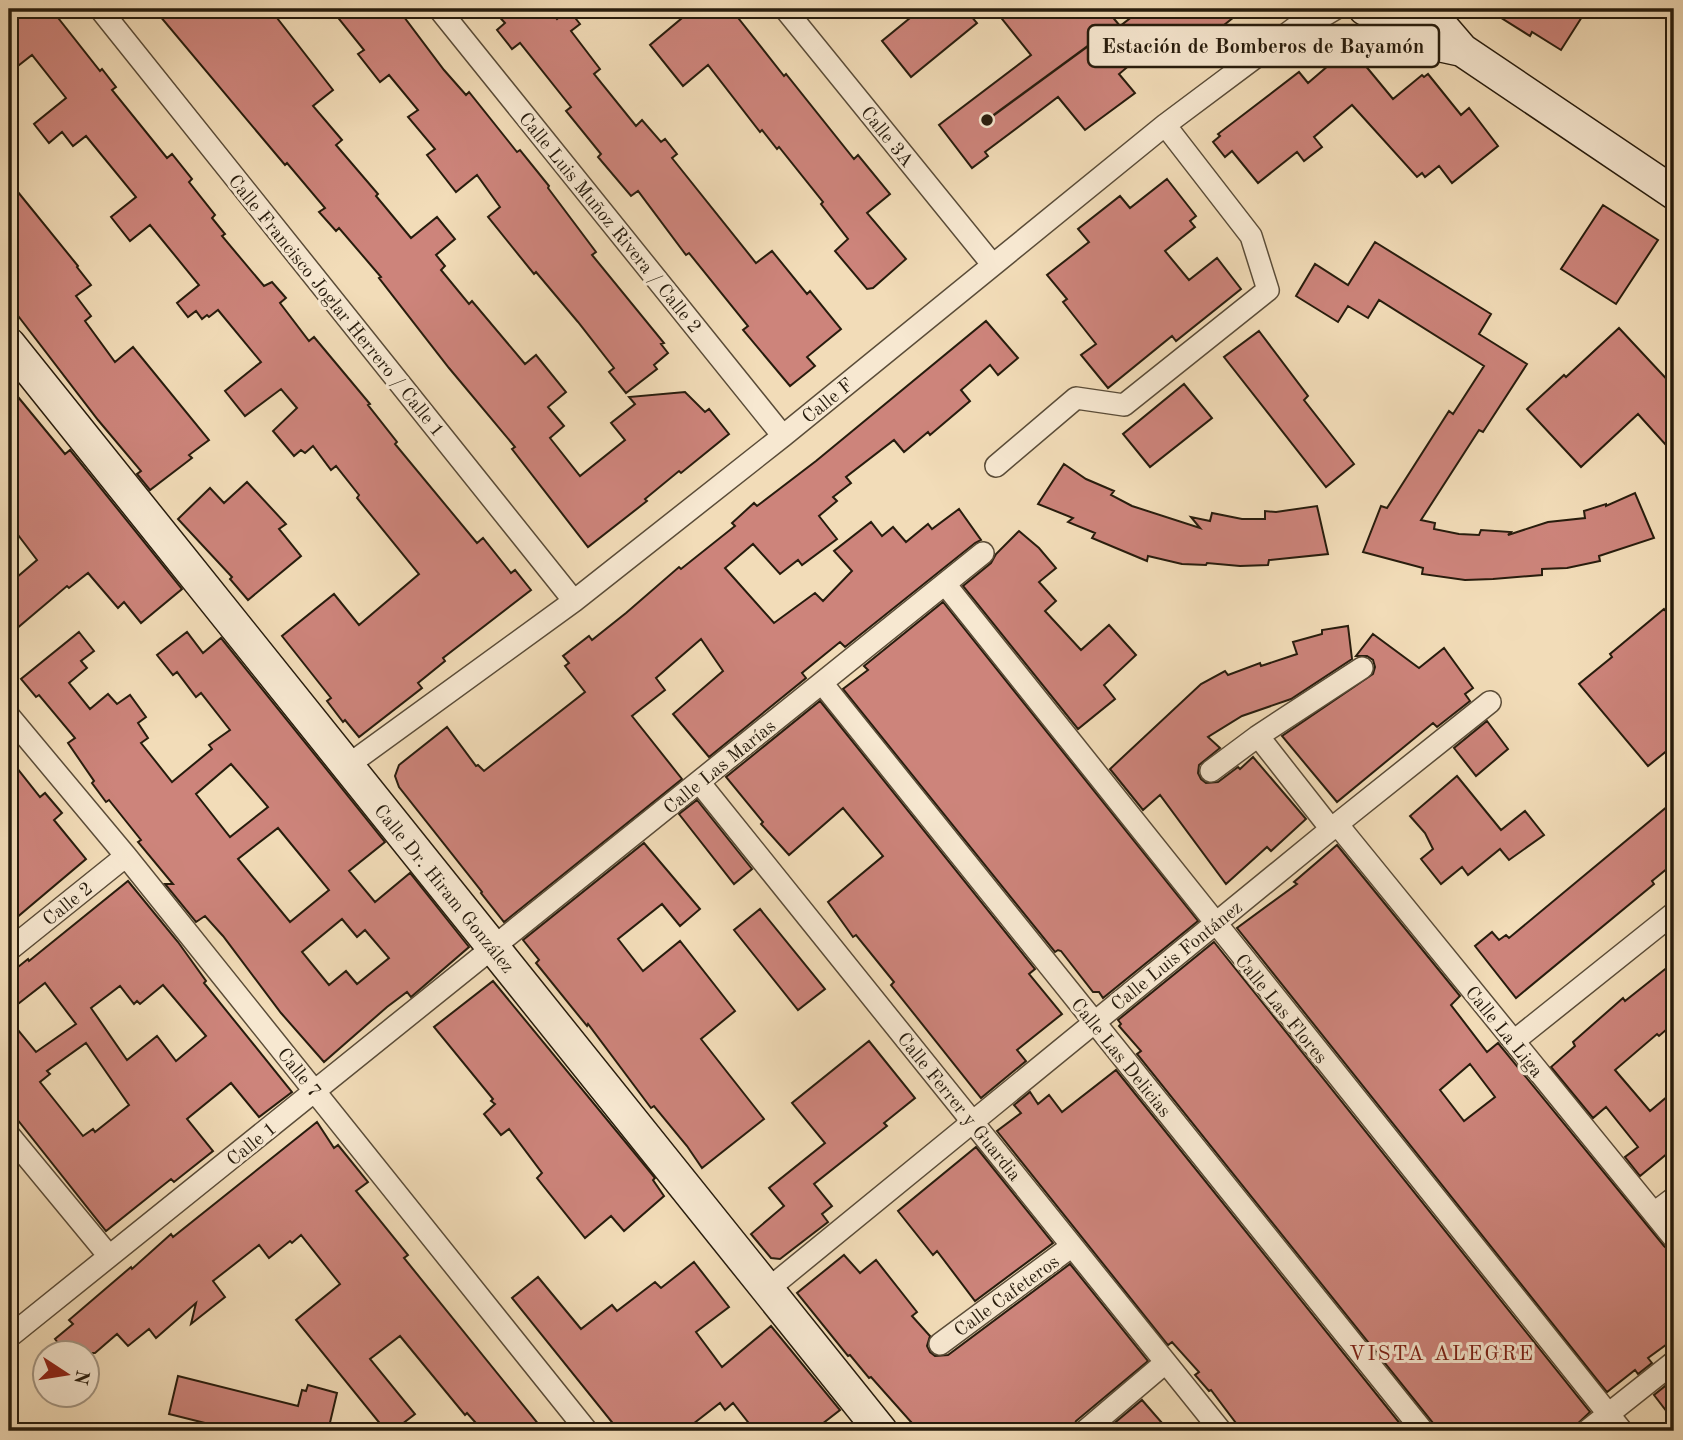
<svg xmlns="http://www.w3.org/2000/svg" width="1683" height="1440" font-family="'Old Standard TT',serif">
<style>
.building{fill:#cd847b;stroke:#271c0d;stroke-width:2;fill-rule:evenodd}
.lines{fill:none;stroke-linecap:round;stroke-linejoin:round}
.street-casing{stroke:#5a4c38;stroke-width:24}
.secondary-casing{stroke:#271c0d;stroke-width:35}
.street{stroke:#f7e8d1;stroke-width:21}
.secondary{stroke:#f7e8d1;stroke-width:32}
.labels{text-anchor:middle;stroke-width:6;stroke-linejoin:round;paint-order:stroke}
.street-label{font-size:19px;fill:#271c0d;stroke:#f7e8d1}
.neighbourhood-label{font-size:21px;letter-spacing:2px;fill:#7a1f14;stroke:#f7e8d1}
.leader{fill:none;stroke:#271c0d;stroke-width:2.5}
.callout-dot{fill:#271c0d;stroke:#f7e8d1;stroke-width:2.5}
.callout{fill:#f7e8d1;stroke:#271c0d;stroke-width:2.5}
.callout-label{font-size:21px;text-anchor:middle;font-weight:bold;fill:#271c0d}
</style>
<rect width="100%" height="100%" fill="#f2dcb8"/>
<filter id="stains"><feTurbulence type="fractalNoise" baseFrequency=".00286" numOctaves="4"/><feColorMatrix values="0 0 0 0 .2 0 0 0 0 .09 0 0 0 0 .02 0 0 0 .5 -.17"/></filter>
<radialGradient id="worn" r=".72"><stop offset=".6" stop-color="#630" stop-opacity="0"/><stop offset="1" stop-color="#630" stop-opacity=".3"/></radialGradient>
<!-- building -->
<path class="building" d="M9,9H51L100,71L102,69L116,87L112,90L167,158L172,154L192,179L189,182L215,215L212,218L225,234L222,236L264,286L272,282L286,298L280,303L309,341L314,337L370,404L368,405L397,442L395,444L477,543L483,538L511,573L515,570L531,590L443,658L445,661L418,683L422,688L359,737L345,720L343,722L327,701L331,698L282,636L334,594L359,625L419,574L357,498L359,495L336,466L331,470L313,446L305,453L301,450L294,456L273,431L297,408L281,389L245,416L225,391L261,362L218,310L209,317L207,315L202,319L196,311L188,317L177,303L199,285L150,225L130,241L111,217L136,197L86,136L73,146L62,132L49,143L34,124L66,98L32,55L9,73Z
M154,9H270L333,90L313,106L342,140L336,145L378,194L376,196L411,238L437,217L455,239L436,255L445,266L441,270L469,304L472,301L525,364L536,355L566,392L548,407L564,426L550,438L580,476L625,440L611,423L635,404L629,397L685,392L705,412L709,409L729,434L681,473L679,471L645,499L647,501L588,547L512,449L515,447L449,368L379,278L381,277L339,228L336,231L319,212L325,208L287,163L285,165Z
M352,9H398L444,70L466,95L469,92L517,152L520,150L549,186L548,188L596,252L592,255L664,343L661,344L668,353L654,365L657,369L626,393L609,372L614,368L578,322L536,272L534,274L488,217L500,207L477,175L456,192L427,155L435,149L408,117L418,110L389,75L380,82L358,54L364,50L339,19Z
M492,9H549L557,19L568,9L580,24L571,31L600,69L594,74L636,126L642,120L661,142L665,139L677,154L672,158L756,263L772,251L807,294L810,291L841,329L807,357L815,366L790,386L743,330L748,326L689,253L686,255L638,191L631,196L598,157L601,154L566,111L571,107L520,43L512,49L497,30L505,23Z
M675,9H731L784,76L786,74L854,159L858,155L890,194L867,213L906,259L873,288L867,289L835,251L848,239L821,204L823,202L779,147L777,149L762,130L760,132L708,65L683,86L650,45L682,18Z
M921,9H965L977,23L911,77L882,41Z
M1014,9H1106L1120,26L1142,9H1244L1174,65L1156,43L1119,74L1135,93L1085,130L1058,97L985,152L988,156L972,168L939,125L1031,55L1002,19Z
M1487,9H1587L1561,50L1532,32L1530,36Z
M1350,47L1393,99L1422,75L1424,77L1428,74L1461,115L1469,108L1498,146L1452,183L1439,166L1425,177L1422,173L1417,177L1352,105L1314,137L1322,147L1304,161L1297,152L1258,183L1232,151L1225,157L1213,142L1220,136L1218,134L1299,72L1308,83Z
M1167,179L1196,216L1190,221L1195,227L1165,251L1189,280L1217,258L1241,289L1176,341L1172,336L1108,388L1081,355L1096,344L1063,302L1067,299L1047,275L1089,242L1078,229L1120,196L1130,208Z
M9,181L78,266L77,267L91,285L76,296L91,316L85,321L115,362L133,347L209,440L189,455L192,458L150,490L137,474L141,471L98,420L9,304Z
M1603,205L1658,240L1616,304L1561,269Z
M1375,242L1491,314L1479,334L1527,364L1483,432L1479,430L1421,520L1435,523L1434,529L1459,534L1479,535L1481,530L1511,532L1508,535L1548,522L1585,518L1584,511L1606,504V506L1635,493L1654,538L1599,556L1600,561L1567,568L1542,569V575L1493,579L1465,580L1422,574L1423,568L1363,552L1381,506L1387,508L1449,411L1453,414L1484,366L1379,300L1368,318L1348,306L1338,322L1296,296L1315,264L1348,285Z
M986,321L1018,358L998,375L990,365L961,390L970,401L930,435L928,432L904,452L894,440L846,477L851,483L833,497L837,501L819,516L837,539L802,565L798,560L780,574L753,544L725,568L774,623L815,593L823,601L852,571L834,551L871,522L882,536L893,527L906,542L928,524L932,529L959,509L981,540L975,543L845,647L840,642L802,673L806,678L709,757L673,714L723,671L701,639L656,678L665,690L632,716L682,779L504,922L481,893L482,892L399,787L395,776L399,765L447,727L476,766L478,765L484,771L585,692L565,666L569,663L563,656L589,636L592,640L626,613L679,567L681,569L735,526L732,523L754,503L757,506L816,461Z
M1619,328L1674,387V454L1638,414L1581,467L1527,409L1564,375L1566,377Z
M1259,331L1308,396L1304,400L1354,464L1326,487L1224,357Z
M1184,384L1212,418L1150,467L1123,434Z
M9,386L65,454L70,450L182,589L141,623L124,602L118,608L88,573L69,588L67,586L9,635V584L37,560L9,523Z
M1064,464L1086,479L1114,491L1111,495L1132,506L1200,528L1191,517L1210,521L1212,513L1242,519H1265V511L1276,512L1317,506L1328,554L1269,560L1268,565L1240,566L1207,563L1206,565L1182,564L1148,556L1147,561L1092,538L1095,533L1068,522L1073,518L1038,504Z
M247,482L286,524L279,529L301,556L248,600L230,579L232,577L178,519L210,488L224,503Z
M1019,531L1039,548L1056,568L1039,582L1056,601L1045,611L1081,650L1109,625L1136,655L1104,685L1115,699L1078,729L963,586L991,563L996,554Z
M943,602L1198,921L1103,998L1099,992H1093L1061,951L1058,950L1055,952L843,689L868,670L864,666Z
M1664,609L1674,622V745L1648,766L1579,684L1612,657L1610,654Z
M1348,626L1352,659L1291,699L1242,716L1208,737L1220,748L1199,765L1198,773L1201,779L1206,783L1218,782L1238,767L1240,769L1253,757L1306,819L1271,851L1267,847L1226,884L1160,795L1143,810L1110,769L1201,684L1225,671L1228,675L1260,663L1261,666L1297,654L1293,642L1322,634V630Z
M79,632L94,651L81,661L87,668L69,683L90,709L108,694L117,704L130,695L146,717L138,723L148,738L141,743L172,782L212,749L209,745L230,730L201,693L196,697L177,672L173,675L157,655L187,632L203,653L221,638L385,842L349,871L375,902L410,873L469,947L411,997L407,992L387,1007L324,1062L281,1013L223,936L205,916L196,922L165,884H173L138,842L141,840L109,800L106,802L92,783L94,781L68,743L75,738L39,695L36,697L21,679ZM231,764L268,807L230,837L196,794ZM278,828L329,890L290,922L238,859ZM342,919L357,937L365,930L389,958L357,984L346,971L329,985L302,952Z
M1373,634L1419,668L1444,648L1473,688L1465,694L1470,701L1437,727L1433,723L1337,802L1282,736L1373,674L1375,667L1373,660L1367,656H1356Z
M820,701L1035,969L1029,974L1062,1014L1017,1050L1026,1061L981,1098L891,985L894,982L856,935L853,937L828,902L883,856L843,808L789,855L761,824L763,822L726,777Z
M1487,721L1508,749L1476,776L1454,748Z
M9,758L40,797L45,793L62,813L54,820L86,859L9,924Z
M1457,776L1501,830L1525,811L1544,835L1509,860L1500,849L1468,875L1462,867L1441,884L1421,859L1433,849L1425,833L1410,816Z
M697,800L752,869L734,884L679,814Z
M1674,801V863L1652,881L1654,884L1516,998L1475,946L1492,932L1499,940L1506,935L1509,938Z
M644,843L700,909L680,926L662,904L618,939L643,971L680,941L735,1011L701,1039L764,1119L702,1168L687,1146L654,1106L651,1108L588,1024L587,1026L536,963L539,960L523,940Z
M1337,845L1460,996L1451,1005L1487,1052L1498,1043L1664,1246L1674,1255V1339L1648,1358L1652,1363L1638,1374L1635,1370L1607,1392L1237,928L1297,884L1294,882ZM1470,1064L1495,1097L1464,1121L1440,1090Z
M128,881L178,942L206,981L204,983L292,1092L259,1117L231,1083L187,1119L213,1151L174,1182L171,1179L106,1231L9,1109V1019L36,1052L76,1024L45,983L9,1011V981L17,975L13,971L28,959L29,961ZM163,985L206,1036L176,1061L157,1036L127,1060L91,1008L120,986L134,1004L137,1001L140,1004ZM86,1043L129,1105L95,1132L93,1129L83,1136L40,1082L50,1074L47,1071Z
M760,909L825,989L798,1010L734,930Z
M1214,942L1590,1412L1570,1431H1436L1433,1423L1137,1054L1141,1051L1119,1026L1121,1024L1118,1020Z
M1674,962V1023L1659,1036L1657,1034L1615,1070L1650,1111L1674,1091V1148L1640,1176L1625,1157L1638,1147L1606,1107L1593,1118L1551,1067L1575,1046L1573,1042L1623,998L1625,1001Z
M493,981L655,1178L653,1180L664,1196L624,1231L611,1216L585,1238L537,1178L542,1173L509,1129L501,1135L484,1114L495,1104L491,1101L493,1099L434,1027Z
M869,1041L915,1098L884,1123L887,1126L814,1184L832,1206L822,1214L828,1222L780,1259L771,1258L751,1234L784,1206L769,1188L825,1143L792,1103Z
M1116,1070L1406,1431H1242L1211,1390L1209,1391L1195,1375L1199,1372L1172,1342L1168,1345L997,1131L1021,1113L1014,1105L1030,1092L1038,1104L1049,1095L1062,1112Z
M317,1122L334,1148L338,1145L368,1182L356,1191L408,1255L404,1258L544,1431H483L467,1413L465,1415L400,1336L370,1359L415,1414L393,1431H386L296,1320L340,1284L301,1235L292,1243L290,1241L269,1258L259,1245L213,1281L225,1297L191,1324L196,1303L156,1338L149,1329L128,1346L117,1334L95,1353H66L55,1339L73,1324L69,1320L131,1267L132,1269L171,1234L173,1237Z
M976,1147L1053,1243L975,1301L937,1251L933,1255L898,1211Z
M844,1255L860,1273L876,1260L917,1312L912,1316L930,1336L927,1346L930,1352L935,1356L948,1355L1070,1264L1148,1361L1076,1421L1072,1431H919L871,1377L869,1378L850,1355L848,1356L797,1293Z
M694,1262L729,1307L696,1332L722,1367L771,1326L840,1410L813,1431H755L733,1403L725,1410L720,1403L684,1431H619L512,1298L538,1277L581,1329L612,1305L617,1311L655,1282L661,1288Z
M178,1376L298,1406L302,1390L306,1391L308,1385L337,1393L328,1431H237L169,1414Z
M1669,1383L1674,1389V1421L1654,1395Z
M1142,1400L1169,1431H1105Z"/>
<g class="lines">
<defs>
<path id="street" d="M100,9L574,601
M439,9L783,436
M785,9L992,264
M996,466L1076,398L1124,405L1268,290L1251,236L1165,125
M945,584L1622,1431
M822,683L1423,1431
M9,716L126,856L587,1431
M1258,736L1331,829
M347,766L574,601L783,436L1165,125L1300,24L1315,21L1335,9
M1211,771L1258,736L1362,668
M699,782L1221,1431
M1337,824L1674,1238
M9,950L126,856
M1514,1041L1674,913
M9,1135L109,1256
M1654,1213L1674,1198
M767,1290L1336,825L1490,702
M9,1337L983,553
M940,1344L1072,1246
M1085,1431L1165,1363
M1587,1431L1674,1362"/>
<path id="secondary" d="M1365,9L1425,42L1462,50
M1420,9L1437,21L1462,50L1674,193
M9,344L881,1431"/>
</defs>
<!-- street casing -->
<use href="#street" class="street-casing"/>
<!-- secondary casing -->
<use href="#secondary" class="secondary-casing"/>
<!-- street -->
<use href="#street" class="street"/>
<!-- secondary -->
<use href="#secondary" class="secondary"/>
</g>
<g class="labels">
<!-- street labels -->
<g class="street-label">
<text transform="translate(888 136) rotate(51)" y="7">Calle 3A</text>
<text transform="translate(611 222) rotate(51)" y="7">Calle Luis Muñoz Rivera / Calle 2</text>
<text transform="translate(337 305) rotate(51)" y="7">Calle Francisco Joglar Herrero / Calle 1</text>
<text transform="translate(827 400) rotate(-39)" y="7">Calle F</text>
<text transform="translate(719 766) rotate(-39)" y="7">Calle Las Marías</text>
<text transform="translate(445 888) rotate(51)" y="7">Calle Dr. Hiram González</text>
<text transform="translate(67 903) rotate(-39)" y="7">Calle 2</text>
<text transform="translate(1176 955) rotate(-39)" y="7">Calle Luis Fontánez</text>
<text transform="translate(1282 1008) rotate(51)" y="7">Calle Las Flores</text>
<text transform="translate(1505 1031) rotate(51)" y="7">Calle La Liga</text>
<text transform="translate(1122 1057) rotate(51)" y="7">Calle Las Delicias</text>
<text transform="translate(300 1072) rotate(51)" y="7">Calle 7</text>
<text transform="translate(960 1106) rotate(51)" y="7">Calle Ferrer y Guardia</text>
<text transform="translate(251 1143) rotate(-39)" y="7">Calle 1</text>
<text transform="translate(1006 1295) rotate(-36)" y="7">Calle Cafeteros</text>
</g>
<!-- neighbourhood labels -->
<g class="neighbourhood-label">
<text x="1442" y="1360">VISTA ALEGRE</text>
</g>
</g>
<!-- callouts -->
<path class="leader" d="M987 120L1088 46"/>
<circle class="callout-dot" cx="987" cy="120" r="7"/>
<rect class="callout" x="1088" y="25" width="351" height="42" rx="7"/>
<g class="callout-label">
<text x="1263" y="53">Estación de Bomberos de Bayamón</text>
</g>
<!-- margin -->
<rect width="1683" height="1440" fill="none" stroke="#f2dcb8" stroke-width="35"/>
<rect x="10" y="10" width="1662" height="1419" fill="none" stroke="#271c0d" stroke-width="3.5"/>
<rect x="18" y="18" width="1648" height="1405" fill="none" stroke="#271c0d" stroke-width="2"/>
<!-- north arrow -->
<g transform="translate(66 1374) rotate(102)"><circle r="33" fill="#f7e8d1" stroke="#a49683" stroke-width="2"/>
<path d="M0-5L12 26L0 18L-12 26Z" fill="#8f2418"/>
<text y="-10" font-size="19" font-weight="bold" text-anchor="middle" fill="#271c0d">N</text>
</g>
<rect width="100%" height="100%" filter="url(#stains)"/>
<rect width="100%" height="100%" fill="url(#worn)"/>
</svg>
